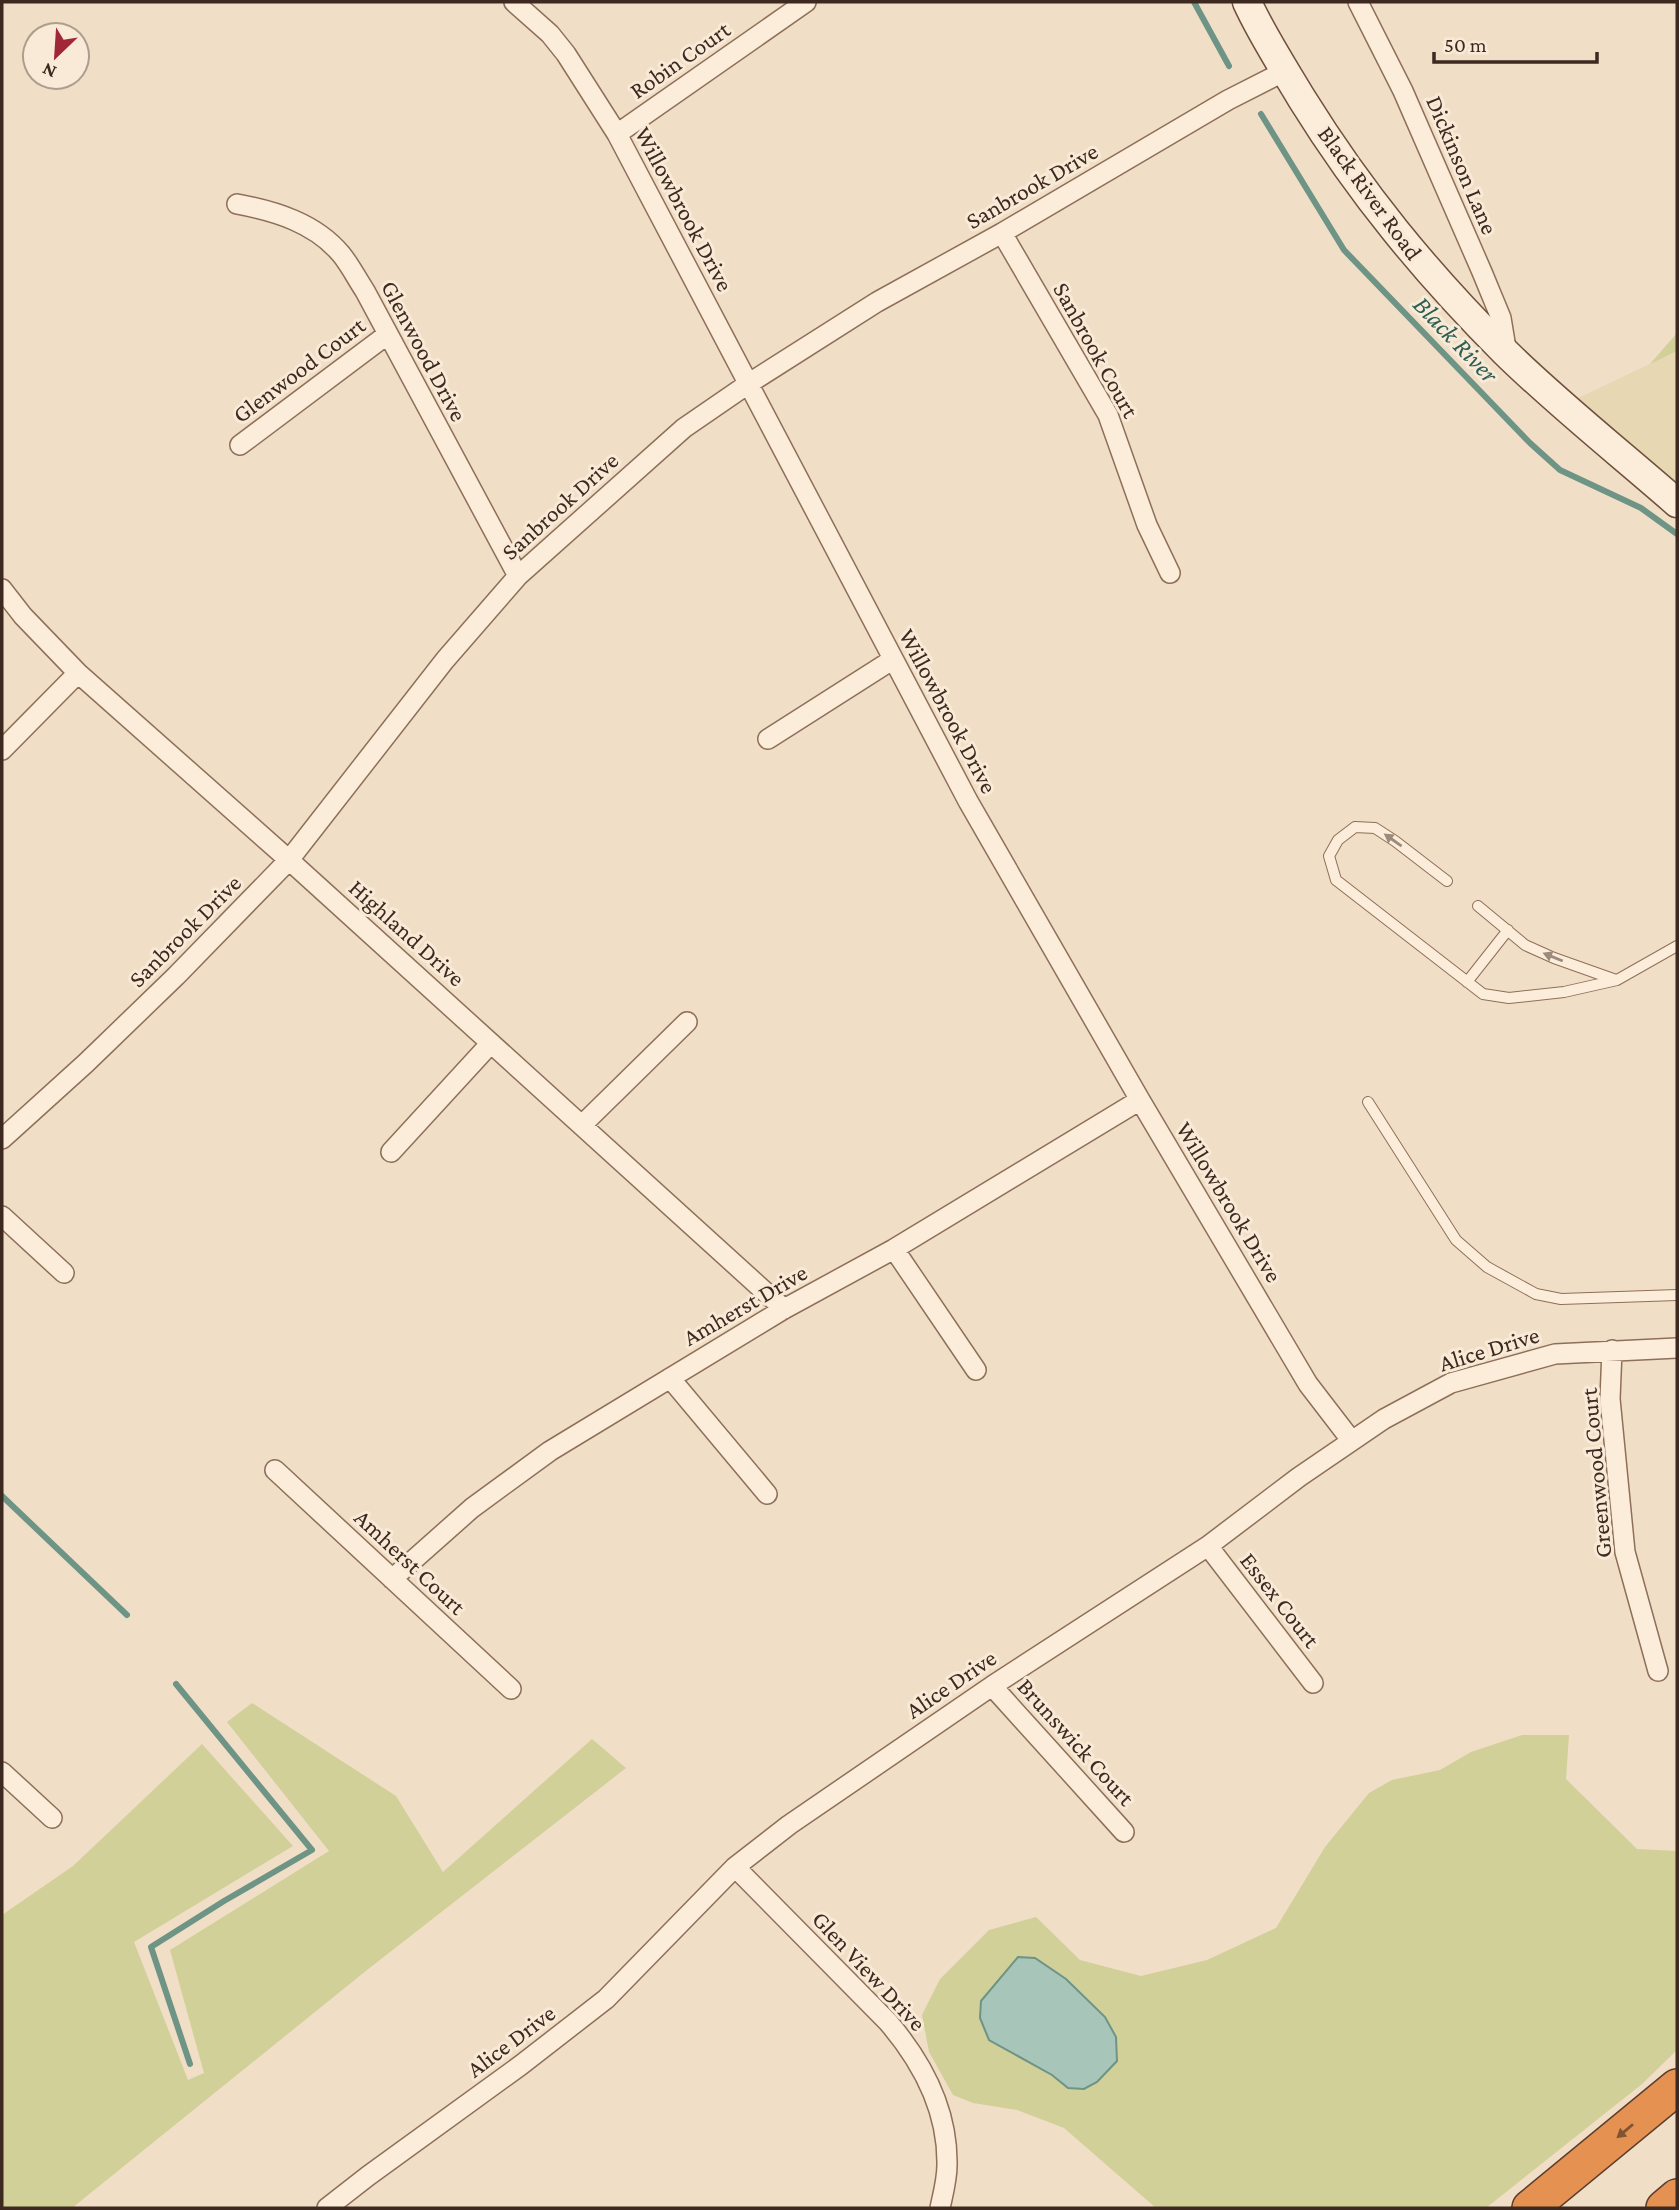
<svg xmlns="http://www.w3.org/2000/svg" width="1679" height="2210" font-family="'Crimson Pro',serif">
<style>
.farmland{fill:#e7d8b3}
.green{fill:#d1d099}
.water{fill:#a7c5b8;stroke:#6d9485;stroke-width:2}
.lines{fill:none;stroke-linecap:round;stroke-linejoin:round}
.stream{stroke:#6d9485;stroke-width:6}
.lane-casing{stroke:#8e6f5a;stroke-width:12}
.street-casing{stroke:#8e6f5a;stroke-width:22}
.secondary-casing{stroke:#70503d;stroke-width:31}
.highway-casing{stroke:#5c3d2e;stroke-width:38}
.lane{stroke:#fbedda;stroke-width:10}
.street{stroke:#fbedda;stroke-width:19}
.secondary{stroke:#fbedda;stroke-width:28}
.highway{stroke:#e59152;stroke-width:35}
.oneway{fill:#9c8b7c}
.oneway2{fill:#805333}
.labels{text-anchor:middle;stroke-width:6;stroke-linejoin:round;paint-order:stroke}
.street-label{font-size:24px;fill:#3d291f;stroke:#f8ead6}
.water-label{font-size:26px;font-style:italic;fill:#2d5e54;stroke:#f8ead6}
</style>
<rect width="100%" height="100%" fill="#f1dec6"/>
<!-- farmland -->
<path class="farmland" d="M1677,351V486L1576,399Z"/>
<!-- green -->
<path class="green" d="M1677,333V351L1650,364Z
M252,1703L396,1796L443,1872L592,1739L626,1768L367,1970L72,2208H2V1915L73,1866L202,1744L293,1846L134,1942L188,2080L204,2073L170,1950L329,1851L227,1722Z
M1522,1735H1569L1566,1779L1637,1849L1677,1851V2050L1642,2084L1486,2208H1156L1064,2128L1017,2110L973,2103L953,2095L929,2052L922,2015L940,1979L989,1930L1036,1917L1080,1960L1141,1976L1207,1960L1276,1928L1325,1847L1369,1793L1392,1780L1440,1770L1471,1752Z"/>
<!-- water -->
<path class="water" d="M1018,1957L1035,1958L1066,1979L1105,2017L1116,2037L1117,2061L1097,2082L1084,2089L1068,2088L1052,2075L989,2040L980,2018L981,2001Z"/>
<g class="lines">
<!-- stream -->
<path class="stream" d="M1194,2L1229,66
M1261,114L1344,250L1530,443L1560,470L1641,508L1677,534
M2,1496L127,1615
M176,1684L312,1850L224,1901L151,1947L190,2064"/>
<defs>
<path id="lane" d="M1447,881L1395,841L1375,828L1355,827L1338,840L1329,856L1336,880L1483,994L1509,998L1564,992L1617,980L1677,946
M1478,906L1525,945L1554,958L1616,980
M1467,982L1508,930
M1368,1102L1456,1240L1487,1267L1536,1294L1561,1299L1677,1295"/>
<path id="street" d="M514,2L550,34L566,54L617,134L968,801L1140,1100L1308,1384L1351,1440
M1358,2L1403,91L1482,272L1501,318L1507,354
M617,134L806,2
M237,204C275,211 315,223 341,254C350,265 357,279 365,291L518,576
M1002,233L1108,415L1147,525L1170,573
M240,445L388,334
M2,589L23,616L78,673L289,860L784,1309
M768,739L892,660
M2,750L78,673
M582,1125L687,1022
M2,1139L86,1063L176,976L289,860L445,660L518,576L684,428L748,384L877,302L1002,233L1228,100L1285,71
M391,1152L491,1043
M2,1216L64,1273
M894,1249L976,1370
M1612,1350L1610,1399L1625,1552L1658,1671
M670,1378L767,1494
M275,1470L511,1689
M1208,1546L1313,1683
M392,1579L472,1508L550,1451L784,1309L894,1249L1140,1100
M992,1686L1124,1832
M2,1772L52,1818
M735,1867L888,2022C923,2063 948,2110 947,2165C947,2180 943,2194 940,2208
M327,2208L368,2176L521,2065L606,1999L735,1867L789,1825L992,1686L1208,1546L1299,1477L1384,1419L1451,1383L1555,1354L1677,1348"/>
<path id="secondary" d="M1247,2C1262,35 1283,67 1302,99C1361,194 1426,273 1505,352C1559,405 1620,453 1677,503"/>
<path id="highway" d="M1530,2208L1677,2087
M1664,2208L1677,2197"/>
</defs>
<!-- lane casing -->
<use href="#lane" class="lane-casing"/>
<!-- street casing -->
<use href="#street" class="street-casing"/>
<!-- secondary casing -->
<use href="#secondary" class="secondary-casing"/>
<!-- highway casing -->
<use href="#highway" class="highway-casing"/>
<!-- lane -->
<use href="#lane" class="lane"/>
<!-- street -->
<use href="#street" class="street"/>
<!-- secondary -->
<use href="#secondary" class="secondary"/>
<!-- highway -->
<use href="#highway" class="highway"/>
</g>
<!-- one-way arrows -->
<defs><path id="oneway-solid" d="M-6-.8H1V-3.2L6.5 0L1 3.2V.8H-6Z" transform="scale(1.75)"/></defs>
<g class="oneway">
<use href="#oneway-solid" transform="translate(1393 840) rotate(-145)"/>
<use href="#oneway-solid" transform="translate(1553 957) rotate(-158)"/>
</g>
<use class="oneway2" href="#oneway-solid" transform="translate(1625 2131) rotate(140)"/>
<g class="labels">
<!-- street labels -->
<g class="street-label">
<text transform="translate(680 60) rotate(-35)" y="8">Robin Court</text>
<text transform="translate(1462 165) rotate(67)" y="8">Dickinson Lane</text>
<text transform="translate(1032 186) rotate(-30)" y="8">Sanbrook Drive</text>
<text transform="translate(1370 193) rotate(54)" y="8">Black River Road</text>
<text transform="translate(684 209) rotate(62)" y="8">Willowbrook Drive</text>
<text transform="translate(1096 350) rotate(61)" y="8">Sanbrook Court</text>
<text transform="translate(424 351) rotate(62)" y="8">Glenwood Drive</text>
<text transform="translate(299 370) rotate(-37)" y="8">Glenwood Court</text>
<text transform="translate(560 506) rotate(-42)" y="8">Sanbrook Drive</text>
<text transform="translate(948 711) rotate(62)" y="8">Willowbrook Drive</text>
<text transform="translate(185 931) rotate(-45)" y="8">Sanbrook Drive</text>
<text transform="translate(407 933) rotate(42)" y="8">Highland Drive</text>
<text transform="translate(1229 1202) rotate(59)" y="8">Willowbrook Drive</text>
<text transform="translate(745 1305) rotate(-30)" y="8">Amherst Drive</text>
<text transform="translate(1489 1349) rotate(-17)" y="8">Alice Drive</text>
<text transform="translate(1596 1473) rotate(-95)" y="8">Greenwood Court</text>
<text transform="translate(410 1562) rotate(43)" y="8">Amherst Court</text>
<text transform="translate(1280 1600) rotate(52)" y="8">Essex Court</text>
<text transform="translate(951 1684) rotate(-34)" y="8">Alice Drive</text>
<text transform="translate(1076 1742) rotate(48)" y="8">Brunswick Court</text>
<text transform="translate(869 1971) rotate(47)" y="8">Glen View Drive</text>
<text transform="translate(511 2041) rotate(-37)" y="8">Alice Drive</text>
</g>
<!-- water labels -->
<g class="water-label">
<text transform="translate(1456 339) rotate(46)" y="9">Black River</text>
</g>
</g>
<!-- border -->
<rect width="1679" height="2210" fill="none" stroke="#3d291f" stroke-width="7"/>
<!-- north arrow -->
<g transform="translate(56 56) rotate(205)"><circle r="33" fill="#f8ead6" stroke="#ad9d8d" stroke-width="2"/>
<path d="M0-5L12 26L0 18L-12 26Z" fill="#a12637"/>
<text y="-10" font-size="19" font-weight="bold" text-anchor="middle" fill="#3d291f">N</text>
</g>
<!-- scale -->
<path d="M1434 52v10h163v-10" fill="none" stroke="#3d291f" stroke-width="3.5"/>
<text x="1444" y="52" font-size="21" fill="#3d291f" stroke="#f8ead6" stroke-width="5" paint-order="stroke">50 m</text>
</svg>
